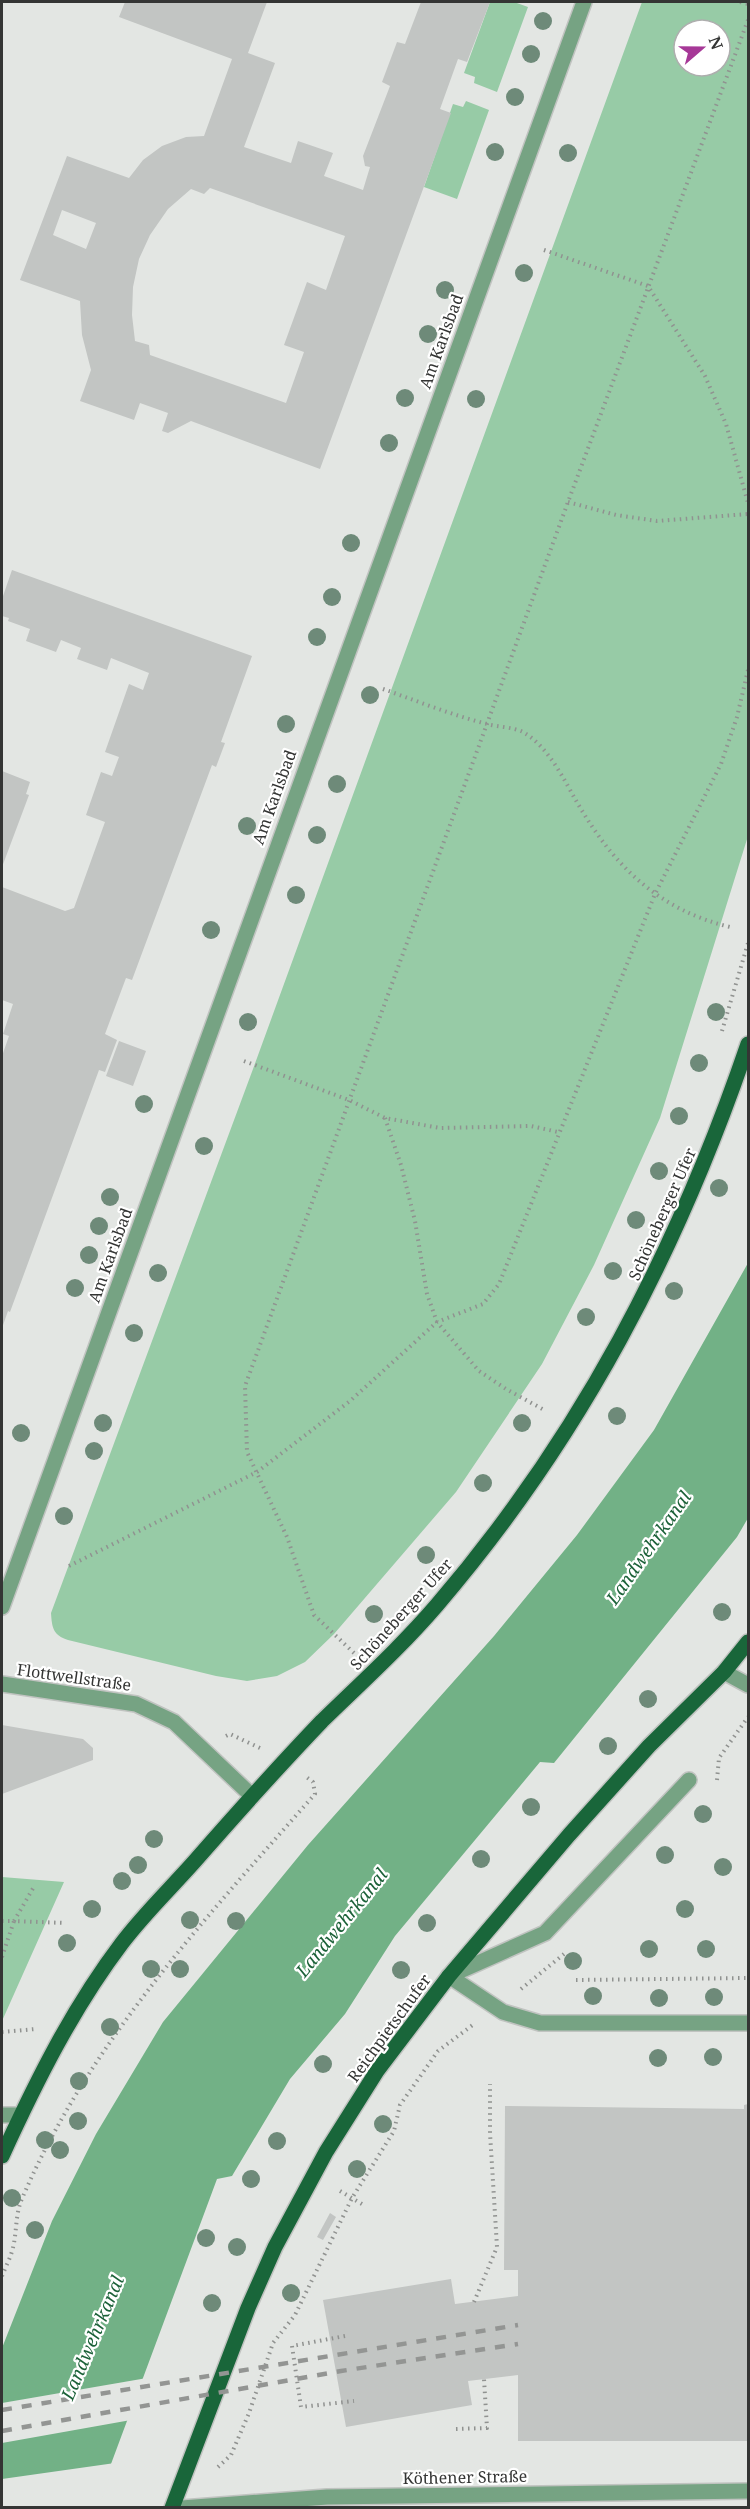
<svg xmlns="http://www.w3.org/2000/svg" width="750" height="2509" font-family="'Noto Serif',serif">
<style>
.green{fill:#97cba6;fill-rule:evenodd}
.water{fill:#72b186}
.pier{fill:#e3e6e3}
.building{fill:#c2c5c3;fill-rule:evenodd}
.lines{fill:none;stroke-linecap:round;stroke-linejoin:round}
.service-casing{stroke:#c0c3c0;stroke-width:18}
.minor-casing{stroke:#c0c3c0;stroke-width:18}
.primary-casing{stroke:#c0c3c0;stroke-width:18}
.path{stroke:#909290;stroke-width:4;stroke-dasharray:1.5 4.5;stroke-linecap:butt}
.service{stroke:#76a383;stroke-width:15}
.minor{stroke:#76a383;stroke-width:15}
.primary{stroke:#19663a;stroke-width:15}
.rail{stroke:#939593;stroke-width:4.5;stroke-dasharray:10 10;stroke-linecap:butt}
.tree{fill:#6e8a79}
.labels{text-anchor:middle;stroke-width:4.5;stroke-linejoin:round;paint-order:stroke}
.street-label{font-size:16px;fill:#343534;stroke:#fff}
.water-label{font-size:18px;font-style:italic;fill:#1c6239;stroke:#fff}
</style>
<rect width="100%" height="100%" fill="#e3e6e3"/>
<!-- green -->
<path class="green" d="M490,2H514L528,7L497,92L474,83L475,77L464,73Z
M642,2H748V836L660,1118L594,1265L542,1364L456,1492L334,1634L305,1662L277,1676L247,1681L216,1676L68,1640C53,1635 52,1628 51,1613L253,1069ZM684,30H720V66H684Z
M466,101L489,110L457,199L424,187L453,104L463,107Z
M2,1877L64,1882L2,2021Z"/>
<!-- water -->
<path class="water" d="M748,1263V1518L737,1537L554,1763L540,1762L395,1936L345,2014L290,2079L232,2176L217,2179L95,2507H2V2348L52,2221L96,2134L163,2022L308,1845L494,1636L577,1535L654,1430Z"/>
<!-- pier -->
<path class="pier" d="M147,2378L131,2420L2,2443V2403Z
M115,2463L98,2508L2,2507V2479Z"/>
<!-- building -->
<path class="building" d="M125,2H267L248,53L275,63L244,147L291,163L298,141L333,153L324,176L363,190L370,167L365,166L363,156L390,86L382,82L397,42L405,44L421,2H490L467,62L458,59L440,109L451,113L320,469L191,421L168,433L162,431L168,413L140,403L134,420L80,401L91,370L82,335L80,301L20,280L67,156L129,178L143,160L162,146L186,137L204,136L232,59L119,17ZM210,188L345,236L326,290L307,282L284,345L304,352L286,403L150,355L149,345L135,341L132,315L133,287L139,259L150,235L168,209L191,189L204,194ZM62,210L96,223L86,249L53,235Z
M12,570L252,656L221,742L225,743L216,767L212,765L132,980L126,978L105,1034L117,1040L105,1072L99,1070L10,1312L8,1311L2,1328V1056L9,1036L3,1034L13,1004L2,1000V887L65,911L74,908L105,822L86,815L101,772L112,776L119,757L105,752L129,684L143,690L149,673L111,658L107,670L77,659L81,648L61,640L56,652L26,641L30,629L8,621L9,618L2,616V599Z
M2,771L30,782L26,794L29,795L2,867Z
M119,1041L146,1051L133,1086L106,1076Z
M2,1725L83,1739L93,1748V1760L2,1794Z
M748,2104V2441H518V2375L468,2381L472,2405L346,2427L323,2300L451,2279L455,2304L518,2296V2270H504L505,2106L744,2109V2105Z
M330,2213L336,2217L323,2240L317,2237Z"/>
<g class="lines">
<defs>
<path id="service" d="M449,1976L545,1933L689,1780
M2,2115H21"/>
<path id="minor" d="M2,1607L584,2
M724,1672L748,1685
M2,1684L136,1704L174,1722L252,1796
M449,1976L503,2012L540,2023H748
M182,2508L327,2497L748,2491"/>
<path id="primary" d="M2,2156C36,2082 72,2009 122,1943C143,1915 170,1889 194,1862C236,1814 278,1767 322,1721C361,1683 401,1647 437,1605C581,1437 677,1252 748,1044
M172,2508L248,2308L275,2247L326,2152L377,2071L449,1976L569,1835L649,1746L724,1672L748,1642"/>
</defs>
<!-- service casing -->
<use href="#service" class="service-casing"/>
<!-- minor casing -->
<use href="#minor" class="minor-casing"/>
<!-- primary casing -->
<use href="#primary" class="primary-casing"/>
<!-- path -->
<path class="path" d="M740,2L748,4
M544,250L648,286L705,376L726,424L748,503
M568,502L616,515L657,521L748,514
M383,689C417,701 452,715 487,724C498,727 513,727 523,732C549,747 564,780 578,804C614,866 659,910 730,927
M722,1031L748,943
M244,1061L349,1100L385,1118L440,1128L531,1126L558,1132
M385,1118L401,1165L415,1221L427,1294L437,1322L479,1371L506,1389L546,1411
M69,1566L257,1472L350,1401L437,1322L483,1304L499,1284L655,894L721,764L737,717L748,670
M354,1653L314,1615L287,1537L247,1452L245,1386L568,502L748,20
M226,1736L230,1734L260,1748
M717,1780L719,1758L748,1717
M2,1921H14L35,1885
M2,1957L14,1921L65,1923
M576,1980L748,1978
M521,1989L564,1954
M2,2032L36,2029
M340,2191L362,2204
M2,2276C5,2268 10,2259 12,2251C17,2235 15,2217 21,2201C87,2045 204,1920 315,1794L313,1782L305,1776
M474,2302L497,2247L490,2133V2084
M345,2336L292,2346L301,2407L354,2401
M456,2429L487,2428L484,2379
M218,2467L231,2455L249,2413L273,2343L295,2315L352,2198L394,2131L400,2105L438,2051L474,2024"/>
<!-- service -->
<use href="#service" class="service"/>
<!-- minor -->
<use href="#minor" class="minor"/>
<!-- primary -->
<use href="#primary" class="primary"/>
<!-- rail -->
<path class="rail" d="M2,2410L518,2325
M2,2431L341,2371L518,2344"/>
</g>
<!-- trees -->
<g class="tree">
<circle cx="543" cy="21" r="9"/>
<circle cx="531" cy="54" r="9"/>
<circle cx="515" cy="97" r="9"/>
<circle cx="495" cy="152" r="9"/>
<circle cx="568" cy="153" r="9"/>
<circle cx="524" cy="273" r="9"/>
<circle cx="445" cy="290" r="9"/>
<circle cx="428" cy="334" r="9"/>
<circle cx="405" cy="398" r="9"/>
<circle cx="476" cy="399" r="9"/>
<circle cx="389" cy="443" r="9"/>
<circle cx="351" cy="543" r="9"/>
<circle cx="332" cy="597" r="9"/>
<circle cx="317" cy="637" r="9"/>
<circle cx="370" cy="695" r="9"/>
<circle cx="286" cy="724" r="9"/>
<circle cx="337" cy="784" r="9"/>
<circle cx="247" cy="826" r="9"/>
<circle cx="317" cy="835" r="9"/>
<circle cx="296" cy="895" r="9"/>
<circle cx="211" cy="930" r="9"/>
<circle cx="716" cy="1012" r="9"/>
<circle cx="248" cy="1022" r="9"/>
<circle cx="699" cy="1063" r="9"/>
<circle cx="144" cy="1104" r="9"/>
<circle cx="679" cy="1116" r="9"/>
<circle cx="204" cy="1146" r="9"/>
<circle cx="659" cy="1171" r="9"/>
<circle cx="719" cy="1188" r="9"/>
<circle cx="110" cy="1197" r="9"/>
<circle cx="636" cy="1220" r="9"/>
<circle cx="99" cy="1226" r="9"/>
<circle cx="89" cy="1255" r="9"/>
<circle cx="613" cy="1271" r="9"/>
<circle cx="158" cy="1273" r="9"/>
<circle cx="75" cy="1288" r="9"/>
<circle cx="674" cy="1291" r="9"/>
<circle cx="586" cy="1317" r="9"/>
<circle cx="134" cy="1333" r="9"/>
<circle cx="617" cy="1416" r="9"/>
<circle cx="103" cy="1423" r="9"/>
<circle cx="522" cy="1423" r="9"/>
<circle cx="21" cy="1433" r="9"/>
<circle cx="94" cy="1451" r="9"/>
<circle cx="483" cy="1483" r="9"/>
<circle cx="64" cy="1516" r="9"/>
<circle cx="426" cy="1555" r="9"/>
<circle cx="722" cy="1612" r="9"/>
<circle cx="374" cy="1614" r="9"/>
<circle cx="648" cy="1699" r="9"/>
<circle cx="608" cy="1746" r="9"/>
<circle cx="531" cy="1807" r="9"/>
<circle cx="703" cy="1814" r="9"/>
<circle cx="154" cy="1839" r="9"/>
<circle cx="665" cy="1855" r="9"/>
<circle cx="481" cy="1859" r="9"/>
<circle cx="138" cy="1865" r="9"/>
<circle cx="723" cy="1867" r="9"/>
<circle cx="122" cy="1881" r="9"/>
<circle cx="92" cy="1909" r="9"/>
<circle cx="685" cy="1909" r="9"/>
<circle cx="190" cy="1920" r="9"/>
<circle cx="236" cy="1921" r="9"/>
<circle cx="427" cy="1923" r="9"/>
<circle cx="67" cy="1943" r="9"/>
<circle cx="649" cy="1949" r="9"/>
<circle cx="706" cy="1949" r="9"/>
<circle cx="573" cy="1961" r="9"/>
<circle cx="151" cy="1969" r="9"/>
<circle cx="180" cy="1969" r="9"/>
<circle cx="401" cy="1970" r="9"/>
<circle cx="593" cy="1996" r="9"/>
<circle cx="714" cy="1997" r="9"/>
<circle cx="659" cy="1998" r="9"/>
<circle cx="110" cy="2027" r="9"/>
<circle cx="713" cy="2057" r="9"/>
<circle cx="658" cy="2058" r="9"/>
<circle cx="323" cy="2064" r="9"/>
<circle cx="79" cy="2081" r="9"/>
<circle cx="78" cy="2121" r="9"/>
<circle cx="383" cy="2124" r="9"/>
<circle cx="45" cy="2140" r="9"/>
<circle cx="277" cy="2141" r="9"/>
<circle cx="60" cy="2150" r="9"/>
<circle cx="357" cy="2169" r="9"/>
<circle cx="251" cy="2179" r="9"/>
<circle cx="12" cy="2198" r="9"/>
<circle cx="35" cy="2230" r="9"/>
<circle cx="206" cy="2238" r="9"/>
<circle cx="237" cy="2247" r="9"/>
<circle cx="291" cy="2293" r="9"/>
<circle cx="212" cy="2303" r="9"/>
</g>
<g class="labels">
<!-- street labels -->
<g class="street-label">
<text transform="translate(441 341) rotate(-70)" y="6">Am Karlsbad</text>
<text transform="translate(274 797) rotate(-70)" y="6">Am Karlsbad</text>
<text transform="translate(662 1214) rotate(-66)" y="6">Schöneberger Ufer</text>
<text transform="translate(110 1255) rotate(-70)" y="6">Am Karlsbad</text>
<text transform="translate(401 1614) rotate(-48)" y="6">Schöneberger Ufer</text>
<text transform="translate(74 1677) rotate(8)" y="6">Flottwellstraße</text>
<text transform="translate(389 2028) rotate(-54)" y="6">Reichpietschufer</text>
<text transform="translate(465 2477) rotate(-1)" y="6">Köthener Straße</text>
</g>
<!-- water labels -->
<g class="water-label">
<text transform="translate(649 1548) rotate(-55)" y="6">Landwehrkanal</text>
<text transform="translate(342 1923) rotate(-51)" y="6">Landwehrkanal</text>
<text transform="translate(93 2338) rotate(-67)" y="6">Landwehrkanal</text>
</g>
</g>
<!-- border -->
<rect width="750" height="2509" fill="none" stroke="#343534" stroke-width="6"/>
<!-- north arrow -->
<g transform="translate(702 48) rotate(70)"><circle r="28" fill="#ffffff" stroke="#aeaeae" stroke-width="1.5"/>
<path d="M0-4.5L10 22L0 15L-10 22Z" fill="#a63897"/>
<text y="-9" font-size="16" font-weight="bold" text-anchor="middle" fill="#343534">N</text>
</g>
</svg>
